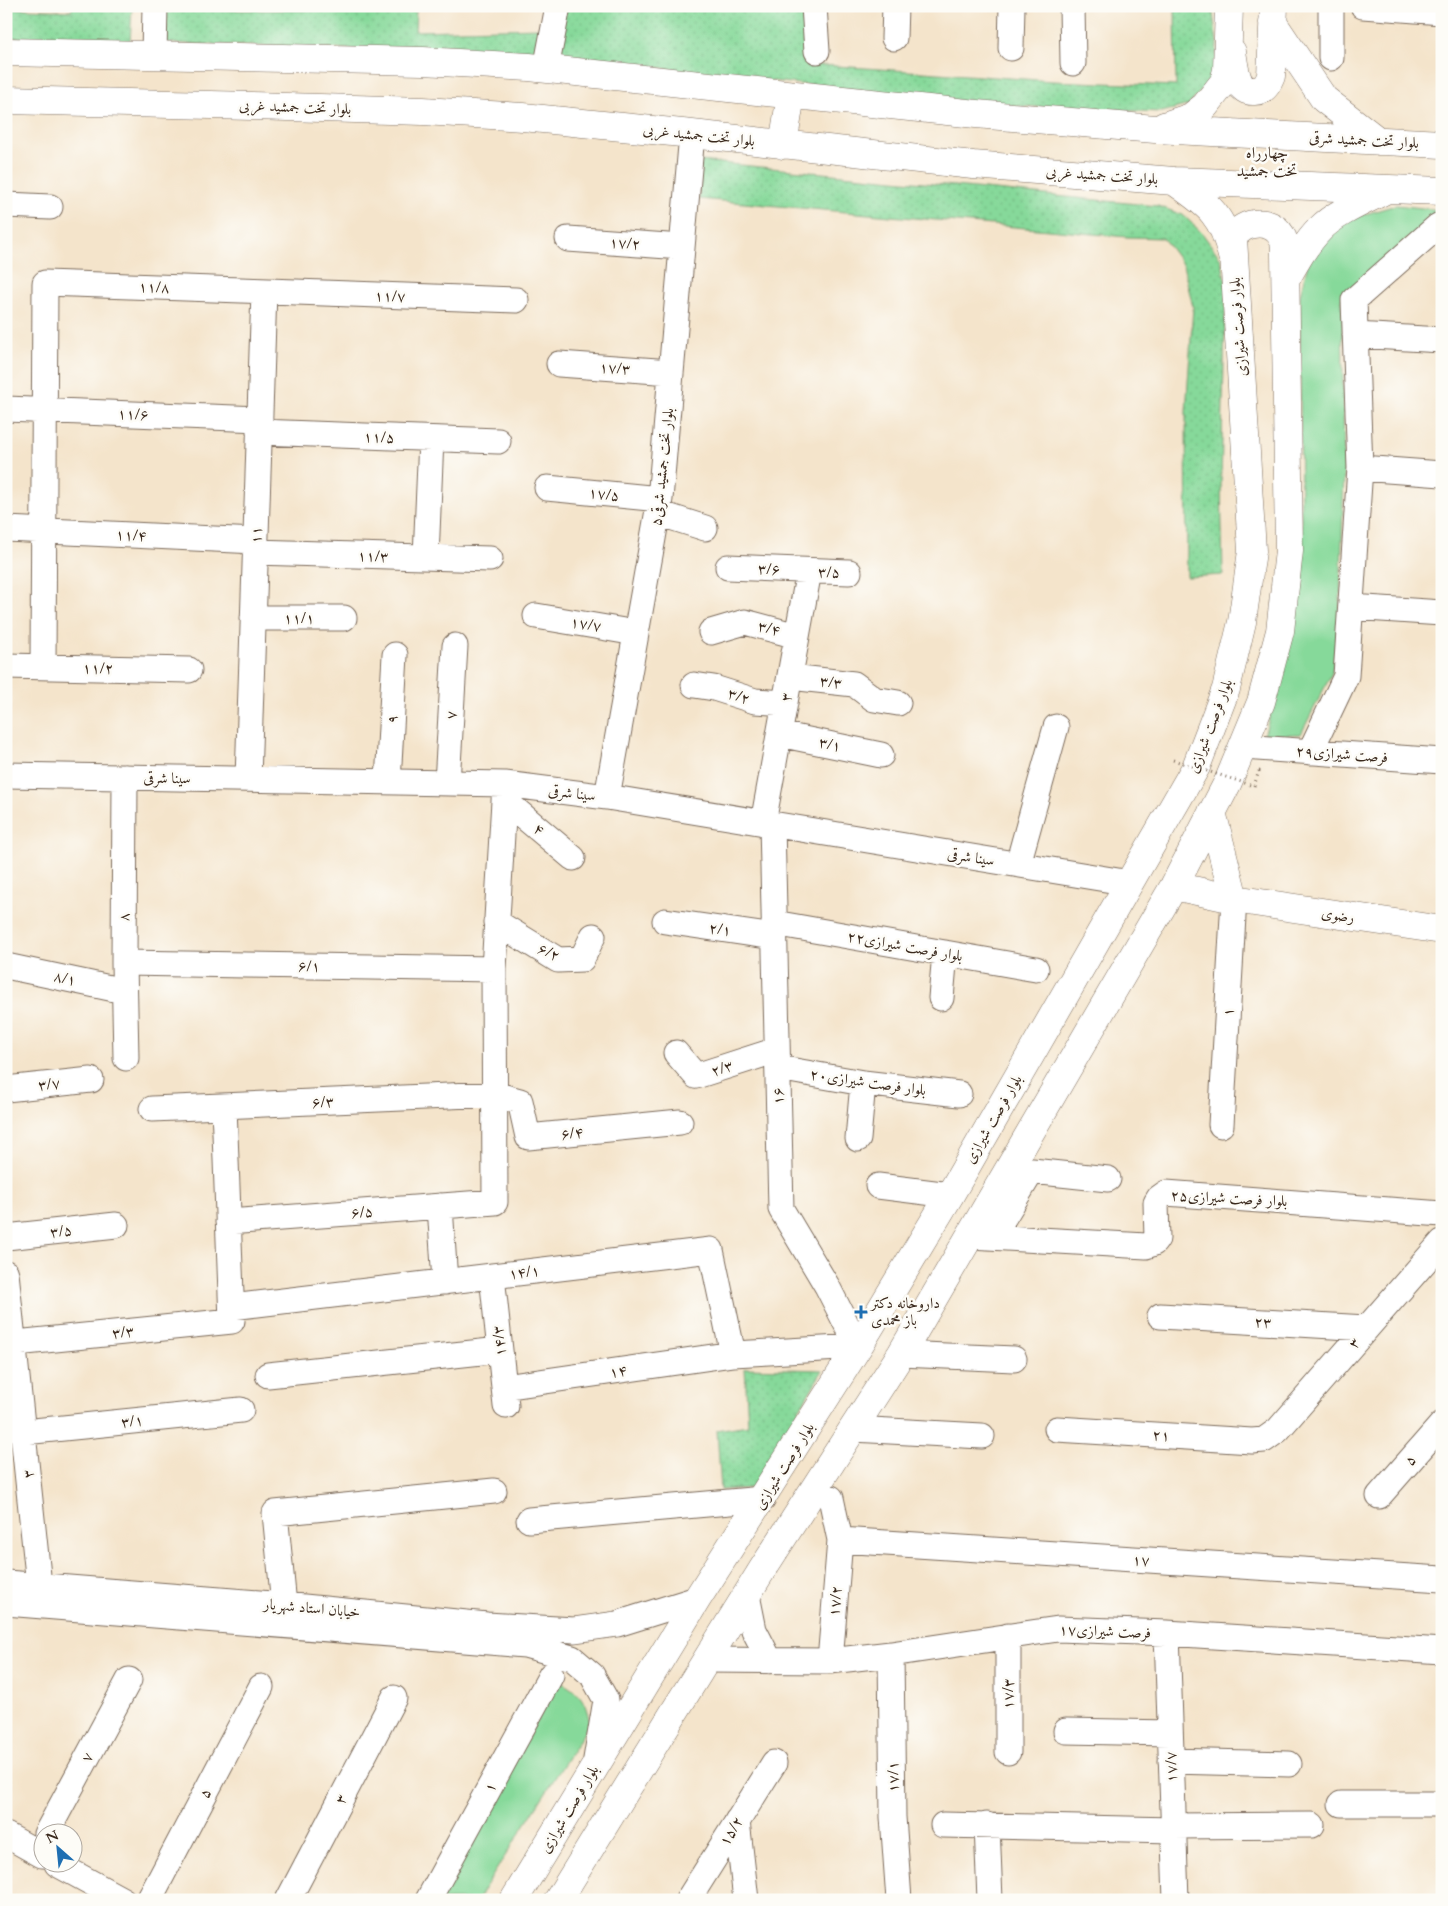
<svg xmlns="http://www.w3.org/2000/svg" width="1448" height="1906" font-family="Cardo,Amiri,serif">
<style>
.grass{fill:url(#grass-dots);stroke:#60825c}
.green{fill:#86d99a;stroke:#60825c}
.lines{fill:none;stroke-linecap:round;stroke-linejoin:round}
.minor-casing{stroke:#7c6b5b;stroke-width:27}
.major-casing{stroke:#7c6b5b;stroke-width:29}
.path{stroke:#7c6b5b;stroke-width:3;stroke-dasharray:1 4;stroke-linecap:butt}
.minor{stroke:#fff;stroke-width:25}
.major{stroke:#fff;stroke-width:28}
.path-bridge{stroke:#7c6b5b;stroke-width:3;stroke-dasharray:1 4;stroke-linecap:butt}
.poi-dot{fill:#1f6fb2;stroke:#fdfcf7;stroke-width:2}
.labels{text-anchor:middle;stroke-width:5;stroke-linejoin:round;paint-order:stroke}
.street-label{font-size:15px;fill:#3b2a1e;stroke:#fdfcf7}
.poi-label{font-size:15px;fill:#3b2a1e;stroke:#fdfcf7;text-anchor:start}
.neighbourhood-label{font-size:16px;fill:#3b2a1e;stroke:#fdfcf7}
</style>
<defs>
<pattern id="grass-dots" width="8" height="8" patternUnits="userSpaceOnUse" patternTransform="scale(1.25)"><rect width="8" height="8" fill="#86d99a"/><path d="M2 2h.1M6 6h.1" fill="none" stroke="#75ba84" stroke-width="1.8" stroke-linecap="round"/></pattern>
</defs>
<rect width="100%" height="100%" fill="#fdfcf7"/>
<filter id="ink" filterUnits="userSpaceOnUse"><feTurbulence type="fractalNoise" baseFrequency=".02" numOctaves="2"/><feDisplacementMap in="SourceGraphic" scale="10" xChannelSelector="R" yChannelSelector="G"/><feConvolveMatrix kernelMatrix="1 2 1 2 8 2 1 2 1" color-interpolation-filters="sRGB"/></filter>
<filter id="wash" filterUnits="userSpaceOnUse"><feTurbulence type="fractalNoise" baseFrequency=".0096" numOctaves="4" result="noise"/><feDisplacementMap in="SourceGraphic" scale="20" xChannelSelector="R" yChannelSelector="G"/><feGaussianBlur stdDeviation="1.12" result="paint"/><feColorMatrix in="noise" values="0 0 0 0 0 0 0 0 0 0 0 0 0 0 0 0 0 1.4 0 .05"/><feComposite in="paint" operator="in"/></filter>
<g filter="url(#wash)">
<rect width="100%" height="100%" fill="#f4e4cb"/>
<!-- grass -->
<path class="grass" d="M73,6H132L130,44L6,37V8L71,11Z
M565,6H803L807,64L1053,81L1176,86L1175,6H1212L1217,43L1215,73L1189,105L1162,112L994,105L717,75L554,54Z
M164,10H416L415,31L543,28L537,55L163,43Z
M700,161L1158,206L1183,215L1202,233L1221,259L1226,283L1221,482L1223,575L1187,577L1186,412L1193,307L1183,265L1163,238L1127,237L699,199Z
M745,1368L823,1370L752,1488L721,1490L717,1430L748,1425Z"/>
<!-- green -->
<path class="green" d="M1396,205L1440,210L1342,297L1344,472L1340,605L1332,673L1301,734L1264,735L1273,706L1301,550L1300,295L1307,267L1317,246L1352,218Z
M559,1681C581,1694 584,1697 590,1723L477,1900H438Z"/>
</g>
<g filter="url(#ink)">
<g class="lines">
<defs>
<path id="minor" d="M814,6L817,51
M1072,6L1073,63
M1331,6V58
M1363,6L1442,12
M894,38L895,6
M1011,48L1012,6
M154,55L155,6
M546,69L558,6
M6,205L50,207
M568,239L682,247
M1355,335L1442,340
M559,364L671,372
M6,409L260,419
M259,432L498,441
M1360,468L1442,474
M547,488L660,499
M658,513L705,528
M6,529L256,541
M255,552L490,559
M426,557L431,439
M728,567L849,572
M1351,607L1442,613
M536,616L636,633
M253,618H344
M711,632L745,622L797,636
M6,666L189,670
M43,667L45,283L516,300
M790,677L854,684L874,699L898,703
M694,685L714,688L755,701L785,703
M779,734L881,755
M1243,747L1442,761
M1310,752L1346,676L1360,468L1354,300L1438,226L1442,227
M6,775L505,784L607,797L1130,883
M125,777L124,963L126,1058
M248,779L264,291
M388,782L395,655
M447,783L455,646
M607,797L660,499L692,134
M504,800L573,858
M763,823L809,571
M1018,864L1056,727
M665,921L774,937
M496,922L558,960L582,959L593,936
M774,923L1036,969
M124,963L494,969
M6,966L124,991
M941,998L945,953
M676,1053L696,1076L777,1050
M778,1068L863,1083L959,1094
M6,1089L91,1080
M152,1109L494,1094L520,1101L528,1137L680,1122
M1221,1125L1234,899
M858,1139L863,1083
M878,1186L950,1195
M440,1206L445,1282
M228,1222L495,1202L494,969L505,784
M970,1236L1146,1246L1154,1243L1157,1239L1156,1203L1159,1198L1166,1193L1442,1214
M6,1237L116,1225
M992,1237L1032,1171L1108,1179
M6,1273L39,1585
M492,1276L506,1406
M232,1307L711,1250L733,1354
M1160,1316L1366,1328
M6,1344L232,1321L224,1106
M901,1354L1014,1359
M268,1375L500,1350
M504,1387L733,1354L858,1347L827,1286L781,1209L772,824
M853,1429L982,1436
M1057,1429L1252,1441L1264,1440L1278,1430L1442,1242
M24,1432L241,1410
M1379,1496L1442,1424
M529,1520L763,1499
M840,1540L1442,1579
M6,1583L284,1605L487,1625L574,1630L617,1624L697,1599
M747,1595L754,1630L770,1661
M6,1603L525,1645L572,1658L592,1675L606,1700L595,1765
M284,1605L275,1513L494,1491
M1167,1633L1176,1900
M891,1654L893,1817L899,1900
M706,1660L830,1661L891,1654L1058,1629L1167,1633L1442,1651
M830,1661L840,1540L831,1498
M1066,1731L1170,1733
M1008,1752V1636
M1171,1761L1289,1764
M1341,1804H1442
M737,1821L746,1900
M943,1825L1174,1830
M987,1825L990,1900
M1173,1826L1312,1825
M46,1834L129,1680
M6,1835L42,1855
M57,1864L123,1900
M149,1900L261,1687
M288,1900L394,1698
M428,1900L551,1675
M688,1900L774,1763"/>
<path id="major" d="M1273,23L1324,99L1378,141
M6,52L423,61L529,67L976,114L1155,129L1442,144
M1232,52C1235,67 1235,93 1255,91C1264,91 1268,84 1271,76L1274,6
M6,100L252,106L423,111L523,117L692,134L973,165L1174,181L1442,191
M1164,126L1191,117L1205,106L1224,82L1227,70L1229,6
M783,145L791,95
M1174,181C1207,204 1223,214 1232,256
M1286,279C1296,261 1306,243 1321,228C1337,212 1367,200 1387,189
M1174,886L1234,899L1212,812
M1234,899L1442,930
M514,1900L697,1599L858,1347L950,1195L1196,767L1226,689L1242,622L1252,551L1233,238C1243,220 1274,217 1283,239C1285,243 1285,250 1285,255L1289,551L1280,631L1261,702L1228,782L1174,886L901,1354L762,1570L558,1900"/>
</defs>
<!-- minor casing -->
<use href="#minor" class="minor-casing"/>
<!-- major casing -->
<use href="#major" class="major-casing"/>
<!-- path -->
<path class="path" d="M1254,786L1259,771L1256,770"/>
<!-- minor -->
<use href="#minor" class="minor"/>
<!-- major -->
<use href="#major" class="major"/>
<!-- path-bridge -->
<path class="path-bridge" d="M1173,760L1254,786"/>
</g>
</g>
<!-- markers -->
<path class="poi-dot" d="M858.5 1304.5h5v5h5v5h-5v5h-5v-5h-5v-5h5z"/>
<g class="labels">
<!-- street labels -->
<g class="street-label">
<text transform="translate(295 107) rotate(2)" y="5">بلوار تخت جمشید غربی</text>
<text transform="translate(699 135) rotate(6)" y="5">بلوار تخت جمشید غربی</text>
<text transform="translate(1364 140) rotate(3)" y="5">بلوار تخت جمشید شرقی</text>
<text transform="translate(1102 175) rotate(4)" y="5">بلوار تخت جمشید غربی</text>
<text transform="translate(625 243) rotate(4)" y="5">۱۷/۲</text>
<text transform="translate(154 287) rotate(2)" y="5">۱۱/۸</text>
<text transform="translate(390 296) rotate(2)" y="5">۱۱/۷</text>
<text transform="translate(1238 327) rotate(-94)" y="5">بلوار فرصت شیرازی</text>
<text transform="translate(615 368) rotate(4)" y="5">۱۷/۳</text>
<text transform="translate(133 414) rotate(2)" y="5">۱۱/۶</text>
<text transform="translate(379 437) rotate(2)" y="5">۱۱/۵</text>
<text transform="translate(662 467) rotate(-84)" y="5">بلوار تخت جمشید شرقی۵</text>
<text transform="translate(604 494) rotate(6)" y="5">۱۷/۵</text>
<text transform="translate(131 535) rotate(3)" y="5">۱۱/۴</text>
<text transform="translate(256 535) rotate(-88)" y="5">۱۱</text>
<text transform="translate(373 556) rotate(2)" y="5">۱۱/۳</text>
<text transform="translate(769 569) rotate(3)" y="5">۳/۶</text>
<text transform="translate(829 572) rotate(1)" y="5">۳/۵</text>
<text x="299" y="623">۱۱/۱</text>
<text transform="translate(586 624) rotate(9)" y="5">۱۷/۷</text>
<text transform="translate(769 628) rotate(14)" y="5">۳/۴</text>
<text transform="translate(98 668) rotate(1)" y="5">۱۱/۲</text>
<text transform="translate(831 682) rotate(7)" y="5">۳/۳</text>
<text transform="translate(739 696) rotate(18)" y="5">۳/۲</text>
<text transform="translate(786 697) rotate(-80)" y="5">۳</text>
<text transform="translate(451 715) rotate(-87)" y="5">۷</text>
<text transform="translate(392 719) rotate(-87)" y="5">۹</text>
<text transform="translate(1210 726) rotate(-69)" y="5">بلوار فرصت شیرازی</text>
<text transform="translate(830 744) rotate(12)" y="5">۳/۱</text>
<text transform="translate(1342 754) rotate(4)" y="5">فرصت شیرازی۲۹</text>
<text transform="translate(167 778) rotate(1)" y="5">سینا شرقی</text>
<text transform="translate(572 793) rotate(7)" y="5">سینا شرقی</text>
<text transform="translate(539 829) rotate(40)" y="5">۴</text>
<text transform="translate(971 857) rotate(9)" y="5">سینا شرقی</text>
<text transform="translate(1338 915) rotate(9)" y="5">رضوی</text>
<text transform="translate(124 917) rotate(-90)" y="5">۸</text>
<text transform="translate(720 929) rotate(8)" y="5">۲/۱</text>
<text transform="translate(905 946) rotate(10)" y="5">بلوار فرصت شیرازی۲۲</text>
<text transform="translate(549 952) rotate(25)" y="5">۶/۲</text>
<text transform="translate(309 966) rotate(1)" y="5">۶/۱</text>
<text transform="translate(65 978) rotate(12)" y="5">۸/۱</text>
<text transform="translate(1228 1012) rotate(-87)" y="5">۱</text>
<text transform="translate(722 1068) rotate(-18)" y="5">۲/۳</text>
<text transform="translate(868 1082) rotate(8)" y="5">بلوار فرصت شیرازی۲۰</text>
<text transform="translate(49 1084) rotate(-6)" y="5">۳/۷</text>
<text transform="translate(778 1096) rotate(-91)" y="5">۱۶</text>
<text transform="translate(323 1102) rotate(-3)" y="5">۶/۳</text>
<text transform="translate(993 1119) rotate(-60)" y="5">بلوار فرصت شیرازی</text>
<text transform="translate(572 1133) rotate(-6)" y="5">۶/۴</text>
<text transform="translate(1229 1198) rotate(3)" y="5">بلوار فرصت شیرازی۲۵</text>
<text transform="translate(362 1212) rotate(-4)" y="5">۶/۵</text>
<text transform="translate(61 1231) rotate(-7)" y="5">۳/۵</text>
<text transform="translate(524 1272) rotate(-7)" y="5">۱۴/۱</text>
<text transform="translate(1263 1322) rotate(3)" y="5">۲۳</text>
<text transform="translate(123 1332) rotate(-6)" y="5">۳/۳</text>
<text transform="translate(499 1341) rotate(-96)" y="5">۱۴/۳</text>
<text transform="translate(1354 1343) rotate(-49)" y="5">۳</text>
<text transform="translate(618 1371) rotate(-8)" y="5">۱۴</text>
<text transform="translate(132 1421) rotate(-6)" y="5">۳/۱</text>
<text transform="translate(1161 1435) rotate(4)" y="5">۲۱</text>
<text transform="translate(1410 1460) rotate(-49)" y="5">۵</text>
<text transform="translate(784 1466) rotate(-58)" y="5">بلوار فرصت شیرازی</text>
<text transform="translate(28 1474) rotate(-96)" y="5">۳</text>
<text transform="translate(1141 1560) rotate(4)" y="5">۱۷</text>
<text transform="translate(835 1601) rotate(-85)" y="5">۱۷/۲</text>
<text transform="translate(312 1608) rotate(5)" y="5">خیابان استاد شهریار</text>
<text transform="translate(1105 1631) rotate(2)" y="5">۱۷فرصت شیرازی</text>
<text transform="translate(1008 1694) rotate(-90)" y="5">۱۷/۳</text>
<text transform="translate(87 1757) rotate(-62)" y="5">۷</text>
<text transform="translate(1171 1767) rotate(-92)" y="5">۱۷/۷</text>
<text transform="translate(893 1777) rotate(-91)" y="5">۱۷/۱</text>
<text transform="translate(490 1787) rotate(-61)" y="5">۱</text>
<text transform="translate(205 1793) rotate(-62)" y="5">۵</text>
<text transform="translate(341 1799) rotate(-62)" y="5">۳</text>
<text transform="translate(569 1809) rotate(-59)" y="5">بلوار فرصت شیرازی</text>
<text transform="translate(731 1831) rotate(-58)" y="5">۱۵/۲</text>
</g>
<!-- poi labels -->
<g class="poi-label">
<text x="871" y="1308">داروخانه دکتر<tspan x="871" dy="17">باز محمدی</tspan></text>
</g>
<!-- neighbourhood labels -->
<g class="neighbourhood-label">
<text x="1267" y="158">چهارراه<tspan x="1267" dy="18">تخت جمشید</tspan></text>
</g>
</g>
<!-- margin -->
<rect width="1448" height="1906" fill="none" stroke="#fdfcf7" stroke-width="25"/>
<!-- north arrow -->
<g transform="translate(58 1848) rotate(333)"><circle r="24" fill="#fdfcf7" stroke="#afa8a0"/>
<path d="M0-4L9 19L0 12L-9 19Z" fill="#1f6fb2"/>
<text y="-8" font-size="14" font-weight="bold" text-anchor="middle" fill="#3b2a1e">N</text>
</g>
</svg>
